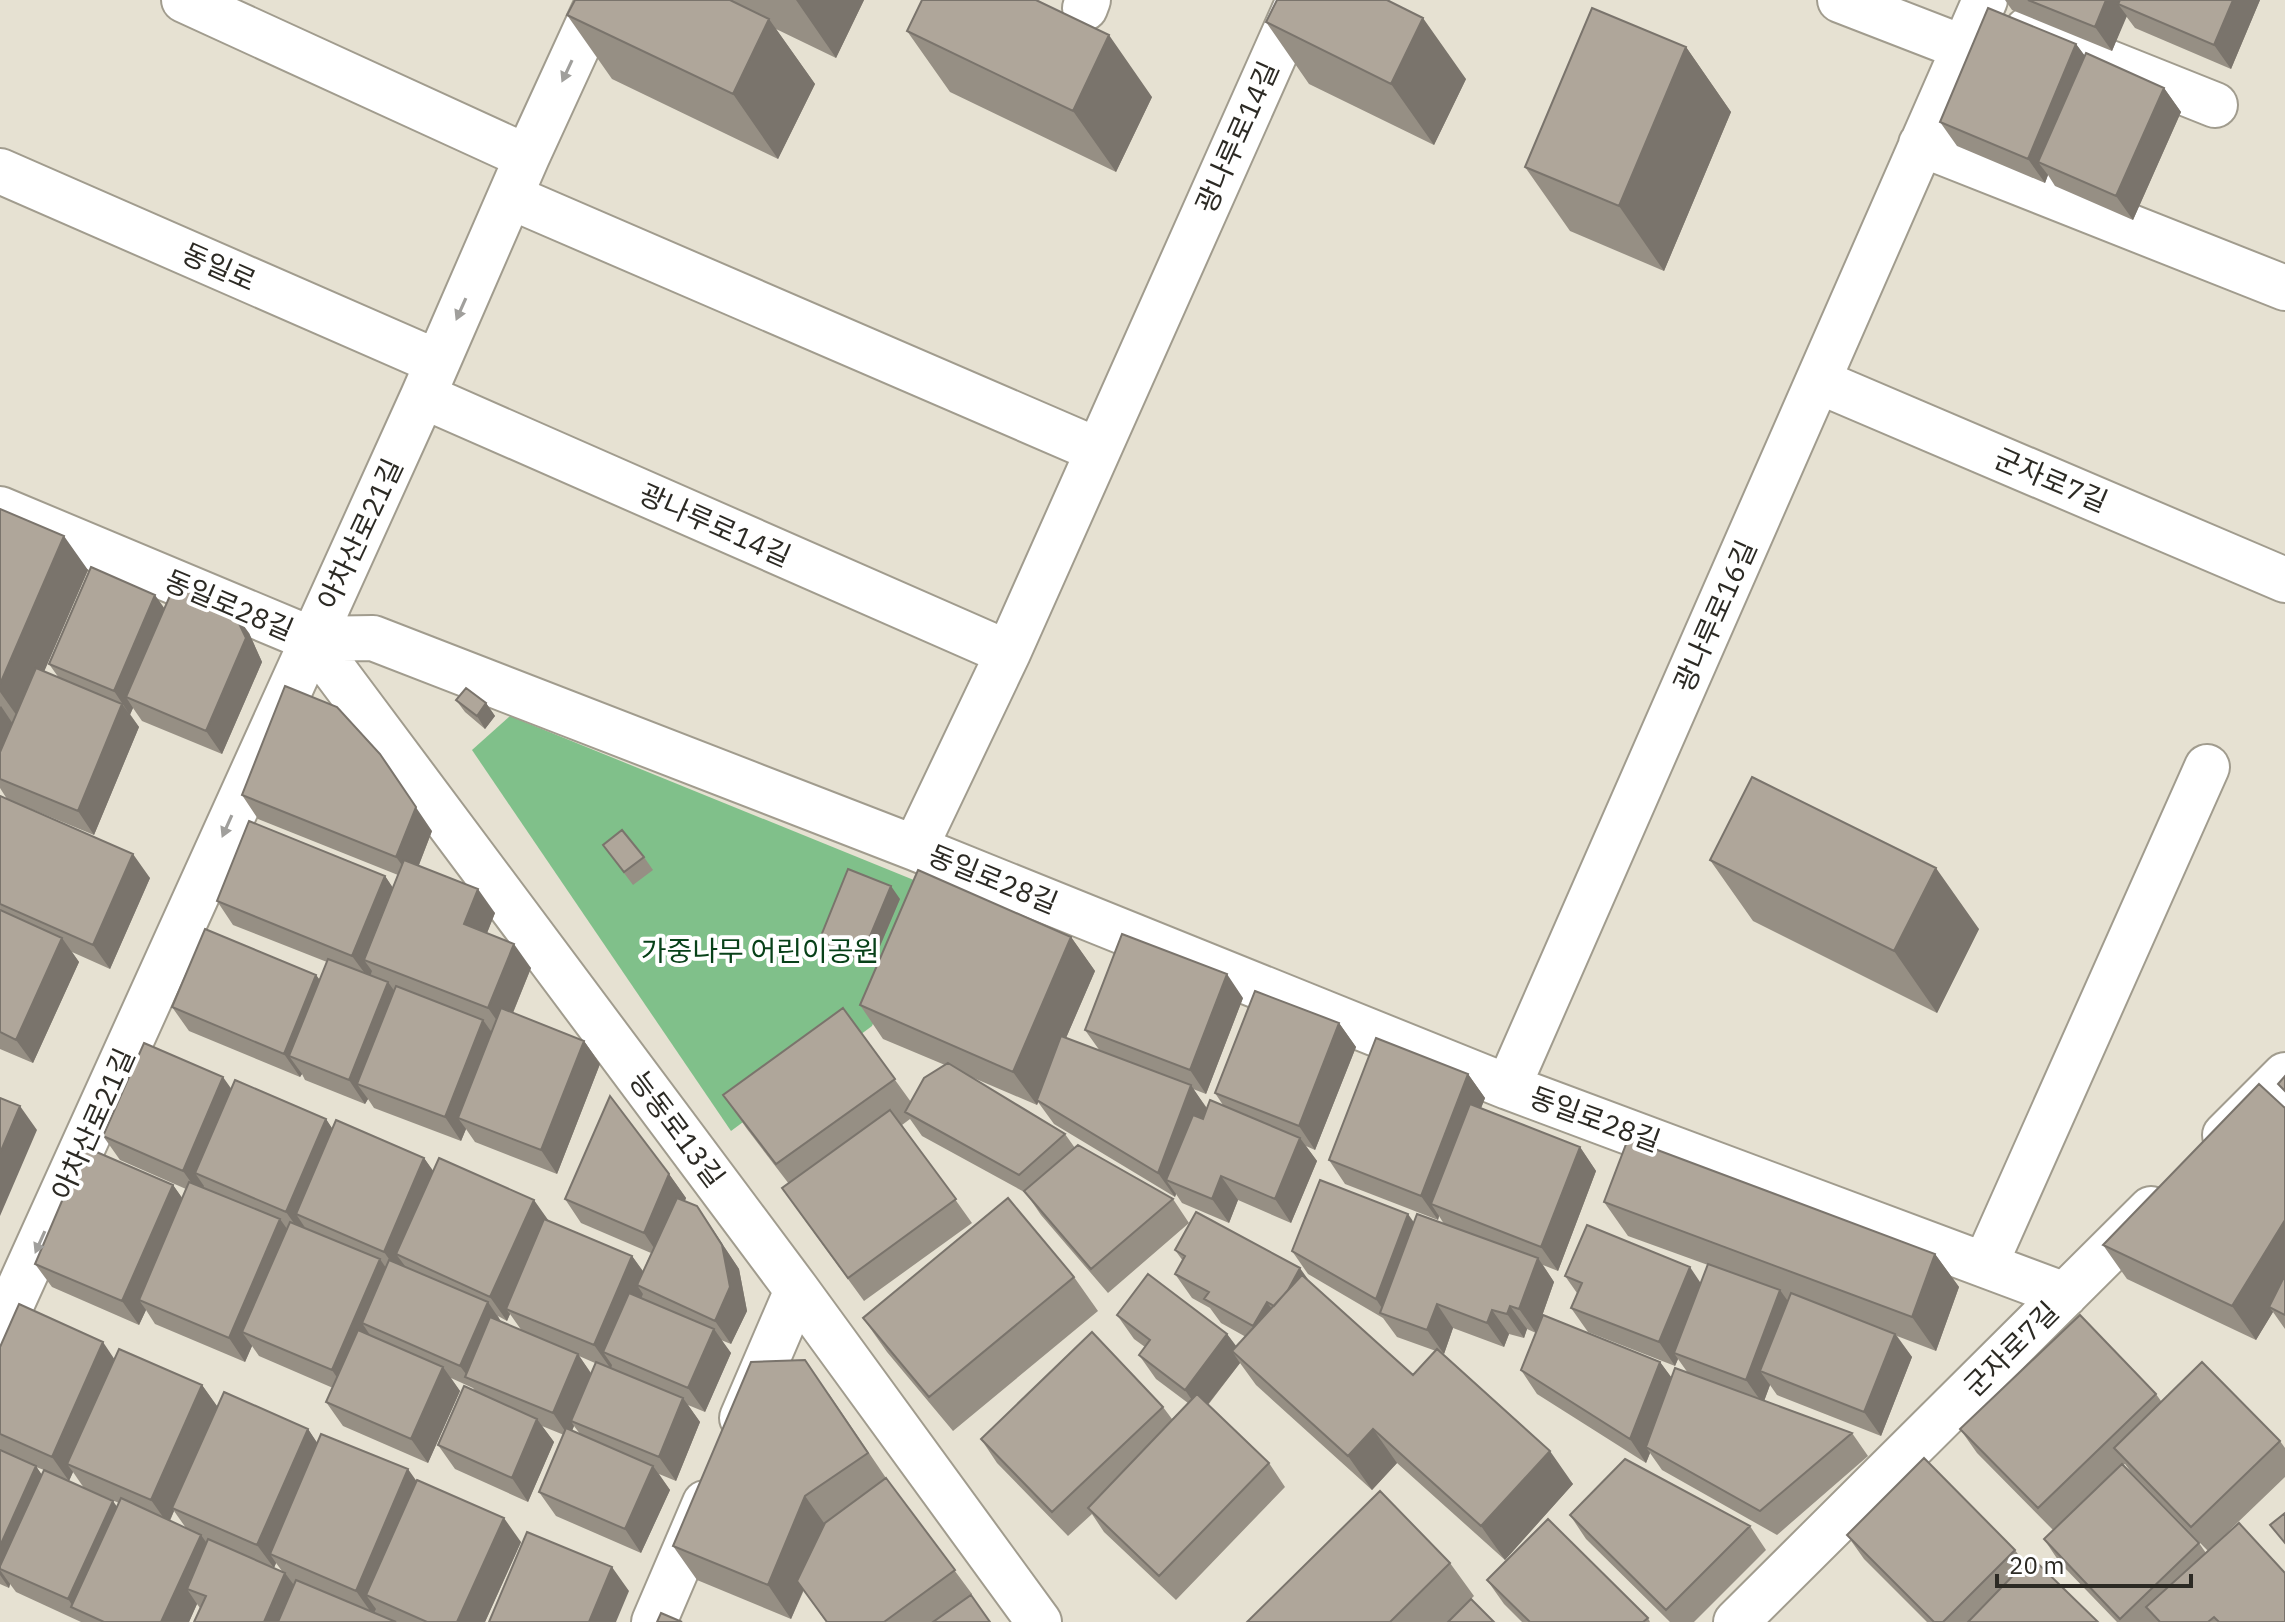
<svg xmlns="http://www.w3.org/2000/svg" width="2285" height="1622" font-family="'IBM Plex Sans','Noto Sans KR',sans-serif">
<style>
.green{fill:#80c08a}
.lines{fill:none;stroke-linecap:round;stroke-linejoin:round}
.minor-casing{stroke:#a19c8e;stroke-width:48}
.minor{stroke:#fff;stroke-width:44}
.wall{fill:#968f84;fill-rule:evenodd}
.shaded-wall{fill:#7a746c}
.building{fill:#afa69a;stroke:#7a746c;stroke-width:2}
.oneway{fill:#a09f9c}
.labels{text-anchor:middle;stroke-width:8;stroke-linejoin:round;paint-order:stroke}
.street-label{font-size:28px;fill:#2c2a24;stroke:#fff}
.park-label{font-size:28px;fill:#084119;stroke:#fff}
</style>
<rect width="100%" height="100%" fill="#e6e1d2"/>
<!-- green -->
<path class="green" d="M510,716L931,887L872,1026L731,1131L472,750Z"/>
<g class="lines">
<defs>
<path id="minor" d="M184,0L527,157
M1840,0L1964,48
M1085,8L1088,0
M2027,30L2215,105
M1921,144L2285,288
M0,171L437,362
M511,197L1097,450
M1818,381L2285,580
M423,396L1008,653
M0,509L311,639L373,638L915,848L1508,1087L2065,1295
M311,639L797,1290L1039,1622
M915,848L1008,653L1299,0
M1508,1087L1985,0
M2225,1135L2285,1075
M1985,1265L2207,767
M0,1330L423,396L527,157L599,0
M742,1418L797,1290
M654,1622L705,1503
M1736,1622L2151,1209"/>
</defs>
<!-- minor casing -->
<use href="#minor" class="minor-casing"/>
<!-- minor -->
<use href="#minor" class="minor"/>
</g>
<!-- wall -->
<path class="wall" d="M575,0H864L836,58L776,29L815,84L778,159L612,79L567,15Z
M2005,0H2260L2231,69L2135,28L2126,16L2112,51L2012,10Z
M1266,22L1466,79L1434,145L1309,84Z
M907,31L1152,97L1116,172L950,92Z
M2076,44L2085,56L2164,88L2181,112L2133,220L2055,186L2048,175L2045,183L1957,146L1940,122Z
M1686,47L1731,112L1664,271L1570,231L1525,167Z
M0,509L88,570L44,671L59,678L49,664L164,608L249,633L262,662L222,754L142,721L133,708L130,714L139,727L94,835L7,799L0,788Z
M456,700L486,703L495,716L485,729L465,712Z
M242,795L432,831L419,865L495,913L487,933L531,968L513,1013L584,1041L600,1064L557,1174L475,1142L466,1129L461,1141L374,1108L368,1099L365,1104L305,1080L302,1074L300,1077L189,1031L172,1007L316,975L320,980L327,962L233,925L217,901L385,876L393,888L398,875L258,819Z
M0,796L150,878L110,969L72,952L79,962L33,1063L0,1049Z
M603,845L644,857L653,870L633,885Z
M1710,860L1979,929L1937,1013L1753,921Z
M900,899L872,965L829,948L821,936Z
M1071,937L1095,971L1066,1038L1100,1051L1085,1030L1243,998L1206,1094L1193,1089L1207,1108L1223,1105L1215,1093L1339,1023L1356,1047L1315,1150L1306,1146L1317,1161L1291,1223L1238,1200L1229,1223L1182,1203L1176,1194L1175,1197L1054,1124L1038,1102L1037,1105L969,1076L1065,1134L1075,1148L1173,1199L1189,1223L1108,1293L1041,1215L1026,1193L922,1136L910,1119L902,1125L972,1223L864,1301L799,1212L789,1184L747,1129L723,1095L843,1008L911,1102L945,1065L883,1039L860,1005Z
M1468,1074L1485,1098L1481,1108L1580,1147L1596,1171L1558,1271L1543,1265L1554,1282L1536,1333L1527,1329L1524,1338L1509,1334L1504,1347L1453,1328L1444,1354L1442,1353L1573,1484L1505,1560L1397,1463L1372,1490L1256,1385L1240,1363L1208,1405L1269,1463L1285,1487L1176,1600L1104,1532L1092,1514L1068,1536L997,1463L981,1439L1163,1407L1172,1419L1188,1403L1156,1379L1139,1355L1145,1347L1134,1339L1117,1315L1227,1334L1237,1347L1246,1337L1221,1323L1210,1308L1192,1298L1175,1274L1183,1261L1175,1250L1311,1284L1413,1375L1436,1351L1397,1337L1383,1318L1308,1274L1292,1251L1414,1222L1444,1224L1439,1216L1438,1220L1345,1184L1329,1160Z
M231,1088L326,1119L332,1129L424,1158L433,1171L549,1221L632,1256L643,1271L651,1253L581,1223L565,1199L669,1174L686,1198L685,1201L713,1230L739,1269L747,1311L731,1344L721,1340L731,1353L705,1412L688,1405L700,1422L676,1481L659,1474L670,1490L641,1553L556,1516L539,1492L564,1435L542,1426L554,1442L528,1502L455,1469L438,1445L476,1392L473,1388L451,1378L460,1391L428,1463L343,1426L326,1402L333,1388L259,1356L252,1346L245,1362L155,1324L146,1310L139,1325L52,1287L35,1264L173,1185L182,1198L186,1189L120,1160L103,1136ZM510,1314L522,1331L501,1322L498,1316L507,1321ZM579,1356L595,1363L591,1373ZM574,1426L580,1434L572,1431Z
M2285,1108V1329L2273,1312L2256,1340L2127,1279L2103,1245Z
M1604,1202L1935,1254L1959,1287L1936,1351L1897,1336L1912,1357L1881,1436L1777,1395L1770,1385L1764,1401L1852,1433L1868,1456L1777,1535L1662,1470L1650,1453L1646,1463L1537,1394L1521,1370L1660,1362L1671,1377L1688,1373L1678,1359L1675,1366L1588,1332L1571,1308L1577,1293L1565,1276L1701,1283L1708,1265L1628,1236Z
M1074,1277L1098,1311L953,1431L887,1352L863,1318Z
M0,1347L114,1359L202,1385L217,1406L308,1429L317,1443L416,1482L521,1542L485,1622H194L200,1608L197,1604L189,1622H81L16,1592L10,1584L9,1588L0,1584ZM36,1467L44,1470L42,1475ZM73,1472L84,1488L119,1503L117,1507L69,1481ZM174,1511L186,1528L170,1521ZM276,1563L282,1571L274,1568Z
M829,1394L886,1478L972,1594L940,1617L990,1622H826L804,1590L791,1619L697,1580L673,1546Z
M2156,1394L2161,1401L2280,1441L2285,1448V1477L2208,1551L2285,1622H2117L2060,1563L2044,1539L2053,1530L1977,1453L1960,1429ZM2125,1464L2131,1472L2208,1551L2206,1553L2199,1543L2123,1465Z
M1570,1515L1750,1526L1766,1550L1694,1622H1670L1586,1539Z
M1847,1535L2015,1550L2025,1564L2098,1622H1927L1864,1559Z
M1450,1563L1474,1596L1448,1622H1247Z
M1487,1580L1648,1618L1650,1622H1522L1504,1604Z"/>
<!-- shaded-wall -->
<path class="shaded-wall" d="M796,0H864L836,58Z
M2106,0H2133L2118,4L2127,16L2112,51L2095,27Z
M2233,0H2260L2231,69L2214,45Z
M1423,18L1466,79L1434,145L1391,84Z
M769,19L815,84L778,159L733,94Z
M1109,35L1152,97L1116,172L1073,111Z
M2076,44L2093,67L2038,162L2048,175L2045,183L2028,159Z
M1686,47L1731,112L1664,271L1619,206Z
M2164,88L2181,112L2133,220L2116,196Z
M64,536L88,570L22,723L0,692V684Z
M155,595L172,619L126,697L133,708L130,715L114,691Z
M232,609L249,633L262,662L222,754L206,731Z
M486,703L495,716L485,729L477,716Z
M122,704L139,727L94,835L78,811Z
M1,706L17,730L0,770V707Z
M380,754L432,831L413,880L396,857Z
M133,854L150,878L110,969L93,945Z
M1936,868L1979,929L1937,1013L1894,951Z
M385,876L401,900L364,960L372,971L369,979L352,956Z
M891,886L900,899L872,965L863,953Z
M478,889L495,913L481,948L464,924Z
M1071,937L1095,971L1037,1105L1013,1072Z
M62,938L79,962L33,1063L16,1040Z
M514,944L531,968L505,1032L488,1008Z
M1227,974L1243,998L1206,1094L1190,1070Z
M316,975L333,999L289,1056L302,1074L300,1077L284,1054Z
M388,982L405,1006L357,1084L368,1099L365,1104L349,1080Z
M483,1020L500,1044L458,1118L466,1129L461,1141L445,1117Z
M1339,1023L1356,1047L1315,1150L1299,1126Z
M584,1041L600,1064L557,1174L541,1150Z
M1468,1074L1485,1098L1442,1209L1431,1204L1439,1216L1438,1220L1421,1196Z
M223,1077L240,1101L195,1173L204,1186L200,1195L183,1171Z
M1191,1085L1207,1109L1179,1185L1166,1180L1176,1194L1175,1197L1158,1173Z
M20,1106L37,1130L0,1216V1153Z
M326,1119L342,1143L296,1214L306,1229L303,1236L286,1212Z
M1300,1138L1317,1161L1291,1223L1275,1199Z
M1580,1147L1596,1171L1558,1271L1541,1247Z
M424,1158L441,1182L396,1254L405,1266L401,1276L384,1252Z
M669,1174L686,1198L660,1257L644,1233Z
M1221,1176L1238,1200L1229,1223L1212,1199Z
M173,1185L190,1209L139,1300L146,1310L139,1325L122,1301Z
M534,1200L551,1224L506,1309L510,1314L507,1321L490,1297Z
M697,1206L739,1269L747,1311L731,1344L715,1321Z
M1408,1214L1425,1238L1387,1316L1376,1299Z
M280,1219L297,1243L242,1332L252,1346L245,1362L229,1338Z
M2285,1220V1292L2269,1307L2273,1312L2256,1340L2232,1306Z
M1935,1254L1959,1287L1936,1351L1912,1317Z
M632,1256L649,1280L637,1285L643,1294L616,1357L603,1352L612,1365L611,1369L594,1345Z
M1538,1258L1554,1282L1536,1333L1519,1309Z
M380,1259L396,1283L362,1323L372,1338L348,1394L332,1370Z
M1690,1267L1706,1291L1674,1353L1678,1359L1675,1366L1659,1342Z
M1300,1268L1317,1292L1278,1309Z
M1780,1290L1797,1314L1760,1371L1770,1385L1763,1404L1746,1380Z
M488,1302L504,1326L469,1378L460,1366Z
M1267,1302L1284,1326L1270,1350L1253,1326Z
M1437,1304L1453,1328L1444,1354L1427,1330Z
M1510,1306L1527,1329L1524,1338L1507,1314Z
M1492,1310L1509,1334L1504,1347L1487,1323Z
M714,1329L731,1353L705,1412L688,1388Z
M1227,1334L1244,1357L1232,1351L1240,1363L1201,1413L1185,1390Z
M1895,1334L1912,1357L1881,1436L1864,1412Z
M103,1342L119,1366L67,1464L73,1472L69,1481L52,1457Z
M578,1354L594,1378L571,1421L574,1426L569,1437L553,1413Z
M1660,1362L1677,1385L1646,1447L1650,1453L1646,1463L1630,1439Z
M443,1367L460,1391L428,1463L411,1439Z
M202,1385L219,1409L172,1508L174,1511L168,1524L151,1500Z
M683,1398L700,1422L676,1481L659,1457Z
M537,1419L554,1442L528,1502L512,1478Z
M308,1429L324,1453L270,1554L276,1563L274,1568L257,1545Z
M1373,1429L1397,1463L1372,1490L1348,1456Z
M1550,1451L1573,1484L1505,1560L1481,1526Z
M36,1466L52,1490L0,1569V1546Z
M653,1466L670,1490L641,1553L625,1529Z
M408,1469L425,1493L366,1595L376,1609L373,1615L356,1591Z
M805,1496L829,1530L791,1619L768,1585Z
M113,1501L130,1525L75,1609L68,1599Z
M504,1518L521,1542L485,1622H457Z
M201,1535L218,1559L187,1589L197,1604L189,1622H161Z
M612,1567L629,1591L616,1622H589Z
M0,1570L10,1584L9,1588L0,1575Z
M285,1573L302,1596L291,1622H264Z"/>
<!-- building -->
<path class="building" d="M575,0H730L769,19L733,94L567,15Z
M922,0H1036L1109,35L1073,111L907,31Z
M1277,0H1387L1423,18L1391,84L1266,22Z
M2028,0H2106L2095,27Z
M2120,0H2233L2214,45L2118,4Z
M1592,8L1686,47L1619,206L1525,167Z
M1988,8L2076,44L2028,159L1940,122Z
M2086,53L2164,88L2116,196L2038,162Z
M0,509L64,536L0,684Z
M91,567L155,595L114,691L49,664Z
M175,584L232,609L246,638L206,731L126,697Z
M36,668L122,704L78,811L0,779V752Z
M285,686L337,707L380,754L416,807L396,857L242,795Z
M466,688L486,703L477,716L456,700Z
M1752,777L1936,868L1894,951L1710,860Z
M0,796L133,854L93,945L0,904Z
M249,821L385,876L352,956L217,901Z
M622,830L644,857L624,872L603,845Z
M404,860L478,889L464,924L514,944L488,1008L364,960Z
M848,869L891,886L863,953L821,936Z
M918,870L1071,937L1013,1072L860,1005Z
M0,910L62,938L16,1040L0,1032Z
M205,929L316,975L284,1054L172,1007Z
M1122,934L1227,974L1190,1070L1085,1030Z
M328,959L388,982L349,1080L289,1056Z
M396,986L483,1020L445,1117L357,1084Z
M1255,991L1339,1023L1299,1126L1215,1093Z
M501,1008L584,1041L541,1150L458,1118Z
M843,1008L895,1079L776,1164L723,1095Z
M1061,1036L1191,1085L1158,1173L1037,1100Z
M1376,1038L1468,1074L1421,1196L1329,1160Z
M144,1043L223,1077L183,1171L103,1136Z
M948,1063L1065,1134L1019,1175L905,1112L924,1078Z
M2285,1076V1091L2278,1084Z
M235,1080L326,1119L286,1212L195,1173Z
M2259,1084L2285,1108V1220L2232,1306L2103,1245Z
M610,1096L669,1174L644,1233L565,1199Z
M0,1098L20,1106L0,1153Z
M1210,1100L1300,1138L1275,1199L1221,1176L1212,1199L1166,1180L1193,1115L1203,1119Z
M1470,1104L1580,1147L1541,1247L1431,1204Z
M890,1110L956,1199L848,1278L782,1188Z
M336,1120L424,1158L384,1252L296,1214Z
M1628,1139L1935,1254L1912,1317L1604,1202Z
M1078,1145L1173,1199L1091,1269L1024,1191Z
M85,1147L173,1185L122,1301L35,1264Z
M439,1158L534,1200L490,1297L396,1254Z
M1320,1180L1408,1214L1376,1299L1292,1251Z
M189,1182L280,1219L229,1338L139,1300Z
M677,1198L697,1206L722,1245L730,1287L715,1321L637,1285Z
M1008,1198L1074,1277L929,1397L863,1318Z
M1196,1212L1300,1268L1288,1290L1274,1306L1267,1302L1253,1326L1204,1299L1209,1292L1175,1274L1185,1256L1175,1250Z
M1417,1214L1538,1258L1519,1309L1510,1306L1507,1314L1492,1310L1487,1323L1437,1304L1427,1330L1380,1313Z
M544,1219L632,1256L594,1345L506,1309Z
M290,1222L380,1259L332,1370L242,1332Z
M1587,1225L1690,1267L1659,1342L1571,1308L1582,1283L1565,1276Z
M389,1260L488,1302L460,1366L362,1323Z
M1708,1264L1780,1290L1746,1380L1674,1353Z
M1148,1274L1227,1334L1185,1390L1139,1355L1150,1340L1117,1315Z
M1302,1275L1413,1375L1437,1349L1550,1451L1481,1526L1373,1429L1348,1456L1232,1351Z
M2285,1275V1315L2269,1307Z
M629,1293L714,1329L688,1388L603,1352Z
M1791,1293L1895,1334L1864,1412L1760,1371Z
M19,1304L103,1342L52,1457L0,1434V1347Z
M1543,1315L1660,1362L1630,1439L1521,1370Z
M2080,1315L2156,1394L2038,1508L1960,1429Z
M490,1317L578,1354L553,1413L465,1377Z
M358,1330L443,1367L411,1439L326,1402Z
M1092,1332L1163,1407L1052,1512L981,1439Z
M119,1349L202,1385L151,1500L67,1464Z
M805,1360L868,1453L805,1496L768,1585L673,1546L751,1362Z
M596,1362L683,1398L659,1457L571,1421Z
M2202,1362L2280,1441L2191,1527L2114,1448Z
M1675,1368L1852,1433L1760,1511L1646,1447Z
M464,1386L537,1419L512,1478L438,1445Z
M224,1392L308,1429L257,1545L172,1508Z
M1197,1394L1269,1463L1159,1576L1088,1508Z
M566,1428L653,1466L625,1529L539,1492Z
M321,1434L408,1469L356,1591L270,1554Z
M0,1450L36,1466L0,1546Z
M1924,1458L2015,1550L1943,1622H1934L1847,1535Z
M1625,1459L1750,1526L1666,1610L1570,1515Z
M2122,1464L2199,1543L2120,1619L2044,1539Z
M44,1470L113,1501L68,1599L0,1569V1566Z
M886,1478L955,1570L884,1622H827L797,1581L825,1523Z
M417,1480L504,1518L457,1622H427L366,1595Z
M1380,1491L1450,1563L1390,1622H1247Z
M121,1498L201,1535L161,1622H104L71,1607Z
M2285,1513V1543L2270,1525Z
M1548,1519L1648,1618L1643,1622H1530L1487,1580Z
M2239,1523L2285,1573V1622H2219L2214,1617L2208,1622H2160L2146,1607Z
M527,1532L612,1567L589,1622H489Z
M208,1539L285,1573L264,1622H194L206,1596L187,1589Z
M2031,1557L2098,1622H1968Z
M296,1580L396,1622H278Z
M971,1595L990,1622H933Z
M1471,1599L1494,1622H1448Z
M661,1613L682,1622H657Z"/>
<!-- one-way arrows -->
<defs><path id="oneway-solid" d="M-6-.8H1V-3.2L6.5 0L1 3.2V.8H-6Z" transform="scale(2)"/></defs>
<g class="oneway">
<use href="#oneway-solid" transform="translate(567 71) rotate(115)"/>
<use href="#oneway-solid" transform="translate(461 309) rotate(114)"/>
<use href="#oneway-solid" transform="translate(227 826) rotate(114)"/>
<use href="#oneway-solid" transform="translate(40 1242) rotate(114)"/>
</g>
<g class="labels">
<!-- street labels -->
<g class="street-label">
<text transform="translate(1237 137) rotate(-66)" y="10">광나루로14길</text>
<text transform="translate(219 267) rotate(24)" y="10">동일로</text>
<text transform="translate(2051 480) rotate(23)" y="10">군자로7길</text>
<text transform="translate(715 525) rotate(24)" y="10">광나루로14길</text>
<text transform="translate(360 534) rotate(-65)" y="10">아차산로21길</text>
<text transform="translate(229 605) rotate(23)" y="10">동일로28길</text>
<text transform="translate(1715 616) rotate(-66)" y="10">광나루로16길</text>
<text transform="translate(993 879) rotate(22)" y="10">동일로28길</text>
<text transform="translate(1595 1119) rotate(20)" y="10">동일로28길</text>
<text transform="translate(93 1124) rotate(-66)" y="10">아차산로21길</text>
<text transform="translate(677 1129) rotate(53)" y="10">능동로13길</text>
<text transform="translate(2011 1349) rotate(-45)" y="10">군자로7길</text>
</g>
<!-- park labels -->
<g class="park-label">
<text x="760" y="961">가중나무 어린이공원</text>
</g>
</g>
<!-- scale -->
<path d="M1997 1574v12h194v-12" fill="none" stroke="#2c2a24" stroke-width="4"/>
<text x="2009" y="1574" font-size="24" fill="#2c2a24" stroke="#ffffff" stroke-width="6" paint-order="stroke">20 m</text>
</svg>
